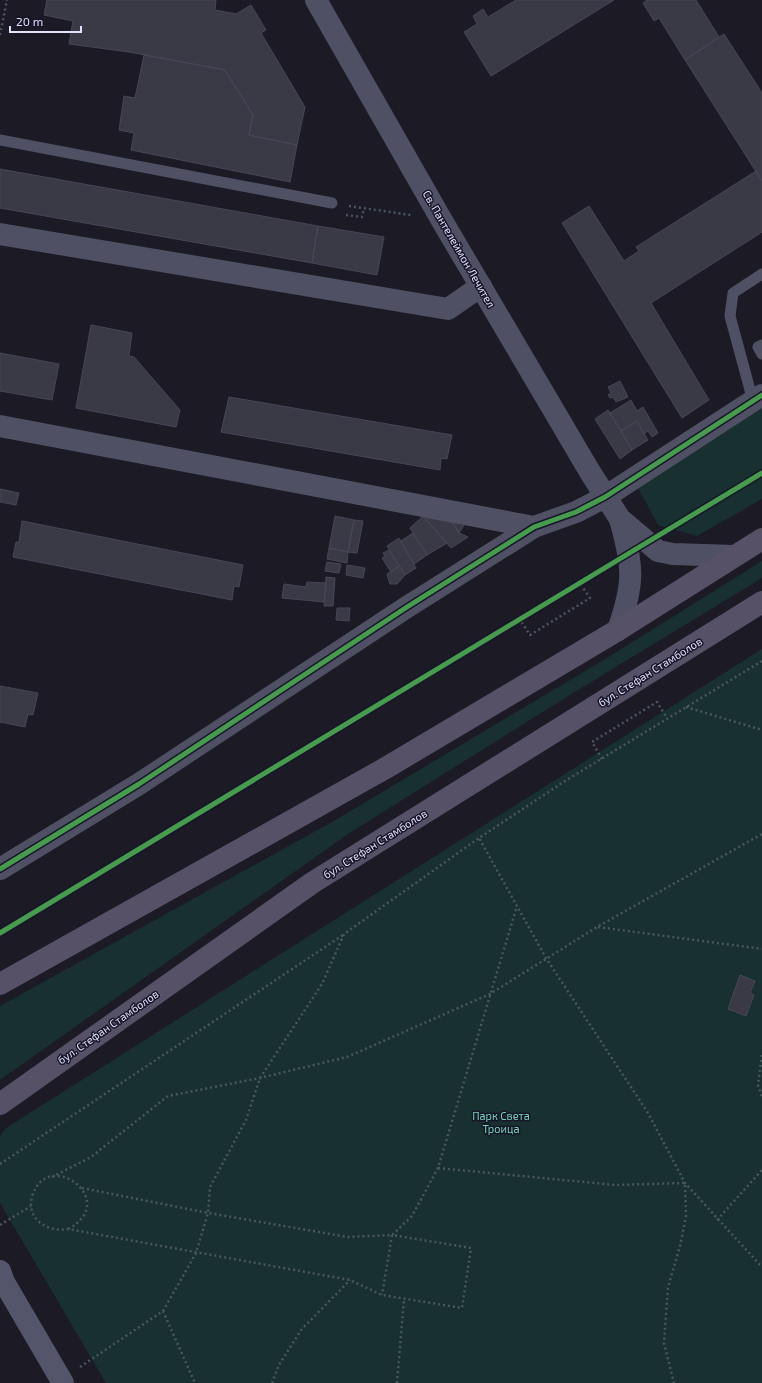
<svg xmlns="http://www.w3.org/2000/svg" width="762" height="1383" font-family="'Exo 2',sans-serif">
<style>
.green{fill:#18302f}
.building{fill:#3a3946;stroke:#484657}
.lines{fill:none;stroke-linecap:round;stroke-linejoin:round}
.path{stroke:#4a5660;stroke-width:2.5;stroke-dasharray:2 3;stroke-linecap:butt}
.lane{stroke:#505064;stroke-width:11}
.street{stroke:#505064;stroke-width:22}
.secondary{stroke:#54556a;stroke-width:22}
.primary{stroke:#575168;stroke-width:22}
.cycleway-casing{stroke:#17152a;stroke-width:8}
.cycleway{stroke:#469c4c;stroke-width:5}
.labels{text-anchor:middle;stroke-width:3;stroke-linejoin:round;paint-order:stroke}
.street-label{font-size:11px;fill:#e3e1fb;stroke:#17152a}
.park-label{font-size:11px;fill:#74d4b6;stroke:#17152a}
</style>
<rect width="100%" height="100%" fill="#1b1a25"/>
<!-- green -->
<path class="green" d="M762,408V499L697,536L658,525L636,484Z
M762,561V578L565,698L348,834L0,1080V1006L332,822L602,661Z
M762,649V1383H106L0,1203V1136L6,1128Z"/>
<!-- building -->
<path class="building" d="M47,0H216L215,10L236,14L251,5L266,30L261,33L305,107L297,145L249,135L253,115L225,70L129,52L69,44L73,21L44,15Z
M516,0H614L491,76L464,32L477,24L473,16L483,9L488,17Z
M647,0H696L719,37L685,60L659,18L654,21L643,3Z
M724,34L762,93V181L685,60Z
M144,55L225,70L253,115L249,135L297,145L290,182L131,150L134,133L119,130L124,96L135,98Z
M0,169L318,226L312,263L0,208Z
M756,171L762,181V232L651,303L709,400L682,418L562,223L589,206L624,261L639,251L636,247Z
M318,226L384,237L377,275L312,263Z
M91,325L132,333L129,356L134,357L180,410L176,427L76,408Z
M0,353L59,364L52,400L0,391Z
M620,381L628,397L616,402L613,397L610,398L608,395L611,393L608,387Z
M229,397L452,435L447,459L441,458L440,470L221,432Z
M631,400L637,411L643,407L658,433L652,437L648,431L644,434L637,421L621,431L610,413Z
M608,410L632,450L620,459L595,419Z
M637,421L648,440L632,450L621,431Z
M0,489L19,493L16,505L0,502Z
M335,516L354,520L348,552L329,548Z
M423,516L447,543L427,555L410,528Z
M423,516L451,520L459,533L468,537L451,548Z
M468,519L459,533L451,520Z
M354,520L363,521L357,553L348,552Z
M22,521L243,565L239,587L234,586L232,600L13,557L16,542H19Z
M413,533L427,555L414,564L401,541Z
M399,538L416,568L405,575L387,546Z
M329,548L348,552L347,563L327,559Z
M389,550L399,566L391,572L382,558L385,556L383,553Z
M327,562L341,564L339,573L325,571Z
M347,565L365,568L363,578L346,575Z
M399,566L405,575L397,584H390L387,574Z
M326,577L335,578L333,606H324Z
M307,582L326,583L324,602L282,598L284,584L306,587Z
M337,608H350L349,621L336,620Z
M0,686L38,693L33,715L28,714L25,727L0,722Z
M740,975L755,981L750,993L754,995L746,1016L728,1009Z"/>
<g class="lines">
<!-- path -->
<path class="path" d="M0,35L7,0
M349,206L411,215
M346,215L362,217L364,209
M519,618L530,635L590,598L579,582
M762,661L565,781L479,838L546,958L648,1113L685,1183L762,1267
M686,707L762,730
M602,759L592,742L657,702L667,718
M598,927L762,949
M762,1055L758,1085L762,1097
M0,1164L343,935
M438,1168L615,1185L685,1183L686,1216L680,1246L668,1287L664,1343L674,1383
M52,1177L91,1157L168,1096L260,1078L347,1057L490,994L597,927L762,834
M82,1188L208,1213L348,1237L392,1235L412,1216L438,1168L517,906
M717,1220L762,1170
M0,1225L31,1206
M68,1229C122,1200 46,1146 32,1197C26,1219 48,1233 68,1229L350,1280L382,1295L462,1308L471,1248L392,1235L382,1295
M163,1311L195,1383
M80,1367L163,1311L196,1253L208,1213L210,1187L246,1120L260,1078L322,984L344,934L479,838
M272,1383L279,1365L301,1330L350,1280
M397,1383L404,1299"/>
<!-- lane -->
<path class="lane" d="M0,140L332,203
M762,345L758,347L762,354
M753,401L730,316L733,293L762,274"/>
<!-- street -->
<path class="street" d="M316,0L441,219L590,472L620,519L658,551L673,554L734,556
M0,234L448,309L481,286
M0,426L534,527
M618,630C635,581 633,568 620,519
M0,869L139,784L407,607L534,527L576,512L605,497L762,395"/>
<!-- secondary -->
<path class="secondary" d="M0,1271L4,1282L63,1383"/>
<!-- primary -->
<path class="primary" d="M0,984L384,769L618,630L762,539
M0,1104L312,883L762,602"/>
<defs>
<path id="cycleway" d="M0,869L139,784L407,607L534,527L576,512L605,497L762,395
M0,933L762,473"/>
</defs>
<!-- cycleway casing -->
<use href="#cycleway" class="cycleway-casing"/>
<!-- cycleway -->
<use href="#cycleway" class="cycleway"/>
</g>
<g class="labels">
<!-- street labels -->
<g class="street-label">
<text transform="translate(459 249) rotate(60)" y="4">Св. Пантелеймон Лечител</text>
<text transform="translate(650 672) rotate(-32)" y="4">бул. Стефан Стамболов</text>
<text transform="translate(375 844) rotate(-32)" y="4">бул. Стефан Стамболов</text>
<text transform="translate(108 1027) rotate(-35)" y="4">бул. Стефан Стамболов</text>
</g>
<!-- park labels -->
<g class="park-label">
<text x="501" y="1120">Парк Света<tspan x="501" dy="13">Троица</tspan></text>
</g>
</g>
<!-- scale -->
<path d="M10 26v6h71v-6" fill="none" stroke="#e3e1fb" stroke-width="2"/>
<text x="16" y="26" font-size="12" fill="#e3e1fb" stroke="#17152a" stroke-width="3" paint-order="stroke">20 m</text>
</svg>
